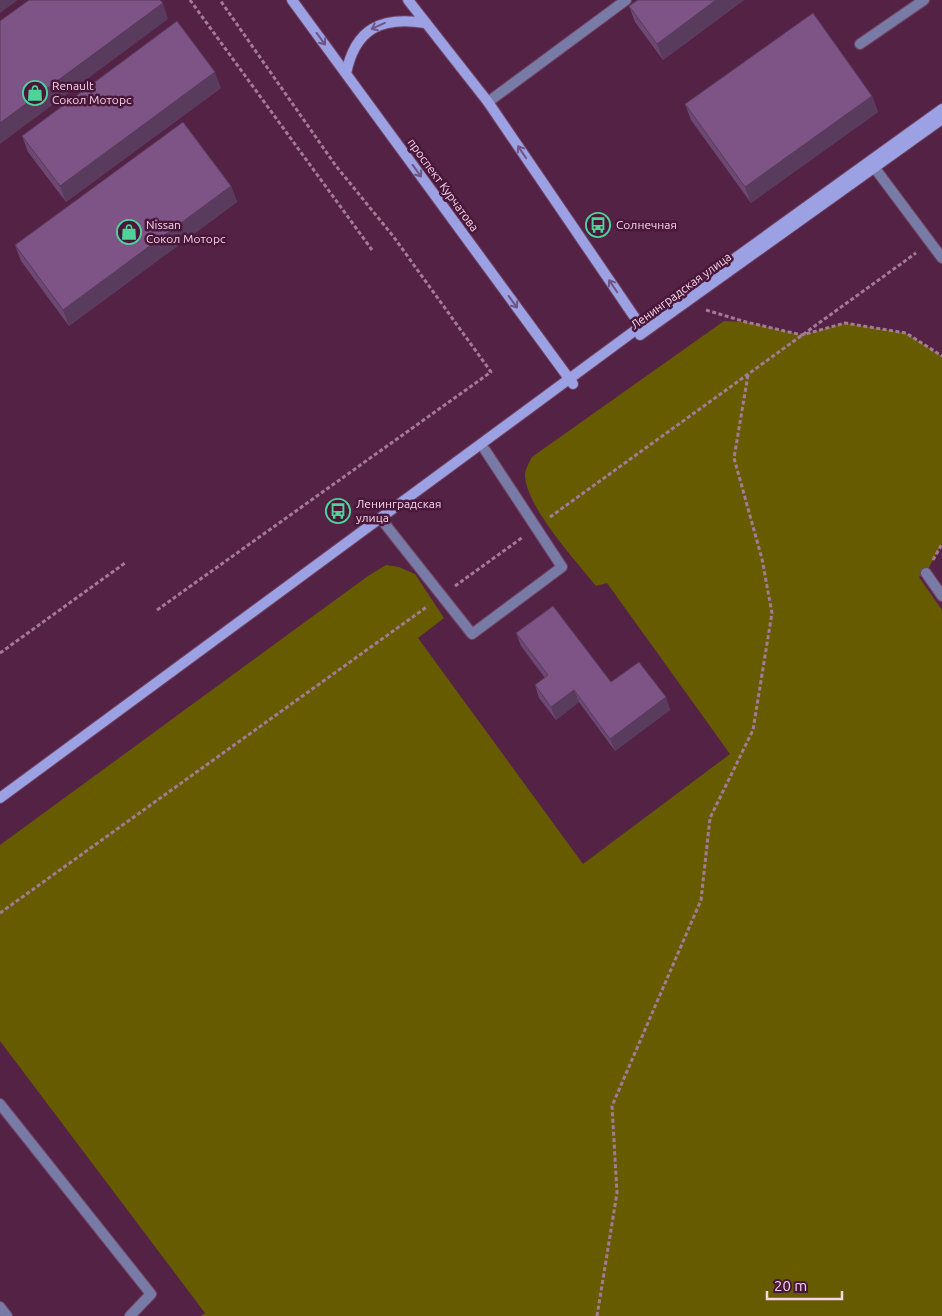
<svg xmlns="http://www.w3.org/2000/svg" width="942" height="1316" font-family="Ubuntu,sans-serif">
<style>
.green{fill:#675b00}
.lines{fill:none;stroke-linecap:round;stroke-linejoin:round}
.lane-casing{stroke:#714262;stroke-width:12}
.street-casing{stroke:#714262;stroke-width:12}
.secondary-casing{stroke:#714262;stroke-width:12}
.path{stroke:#a47b96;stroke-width:3;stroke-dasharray:4 2.5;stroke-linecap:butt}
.lane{stroke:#787ba5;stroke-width:10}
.street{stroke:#787ba5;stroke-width:10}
.secondary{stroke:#9ca1e3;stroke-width:10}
.wall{fill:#6c4872}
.shaded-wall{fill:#583b5d}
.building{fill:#7d5485;stroke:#583b5d}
.oneway{stroke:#6e5586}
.labels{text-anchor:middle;stroke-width:5;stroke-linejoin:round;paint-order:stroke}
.poi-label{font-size:12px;fill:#f5d5e8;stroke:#49173a;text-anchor:start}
.street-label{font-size:12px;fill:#f5d5e8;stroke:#49173a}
</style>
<rect width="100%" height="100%" fill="#542245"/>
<!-- green -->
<path class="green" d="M724,321L746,322L802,335L845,323L906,333L942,356V544L926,573L919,577L942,610V1316H201L205,1313L0,1041V845L368,576L386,565L399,567L415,574L444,618L418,638L583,864L730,754L607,583L596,586C576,561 526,507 525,475C525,470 529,463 532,457Z"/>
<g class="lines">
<defs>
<path id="lane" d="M860,44L924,0
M488,102L626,0
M385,524L472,634L562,567L485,450
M0,1104L151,1294L130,1316
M0,1307L7,1316"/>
<path id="street" d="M874,167L942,258
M926,573L942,596"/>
<path id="secondary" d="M292,0L573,384
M408,0L488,102L644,331
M346,74C355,28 382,16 425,23
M640,335L942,119
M0,798L641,326L942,109"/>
</defs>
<!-- lane casing -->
<use href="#lane" class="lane-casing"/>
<!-- street casing -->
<use href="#street" class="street-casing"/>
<!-- secondary casing -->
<use href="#secondary" class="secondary-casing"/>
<!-- path -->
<path class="path" d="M190,0L372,250
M706,310L746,322L802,335L845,323L906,333L942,356
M550,517L916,253
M933,560L942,544
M455,586L523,537
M157,610L491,372L393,236L336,166L220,0
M0,653L125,563
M0,913L428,606
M597,1316L617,1193L612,1106L701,900L710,818L753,730L772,613L762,559L734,458L748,375"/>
<!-- lane -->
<use href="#lane" class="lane"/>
<!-- street -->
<use href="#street" class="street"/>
<!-- secondary -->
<use href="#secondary" class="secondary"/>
</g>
<!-- wall -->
<path class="wall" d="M744,0L663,60L635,22L629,6Z
M221,88L66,202L28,152L22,136Z
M872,96L878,112L751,203L691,120L685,104Z
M231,186L237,202L69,326L21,261L15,245Z
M516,633L611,682L666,697L670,710L615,751L579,702L556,720L539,698L535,685L545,678L521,646Z"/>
<!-- shaded-wall -->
<path class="shaded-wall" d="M0,0H18L0,13Z
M716,0H744L663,60L657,44Z
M163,3L168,19L0,144V123Z
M215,72L221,88L66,202L60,186Z
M872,96L878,112L751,203L745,187Z
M231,186L237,202L69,326L63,310Z
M574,690L579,702L556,720L551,707Z
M666,697L670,710L615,751L610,739Z"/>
<!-- building -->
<path class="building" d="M29,0H160L163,3L0,123V21Z
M638,0H716L657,44L629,6Z
M813,13L872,96L745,187L685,104Z
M177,21L215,72L60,186L22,136Z
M183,122L231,186L63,310L15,245Z
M553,606L611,682L639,662L666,697L610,739L574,690L551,707L535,685L548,675L516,633Z"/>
<!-- one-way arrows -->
<defs><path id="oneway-shaft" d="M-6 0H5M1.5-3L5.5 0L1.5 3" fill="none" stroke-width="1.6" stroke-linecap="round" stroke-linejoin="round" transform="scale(1.25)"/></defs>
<g class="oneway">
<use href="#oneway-shaft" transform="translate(378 26) rotate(155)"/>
<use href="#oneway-shaft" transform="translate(321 39) rotate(54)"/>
<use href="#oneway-shaft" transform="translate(522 152) rotate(-124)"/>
<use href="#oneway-shaft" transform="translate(417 171) rotate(54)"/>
<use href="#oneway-shaft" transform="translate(613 286) rotate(-124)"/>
<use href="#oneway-shaft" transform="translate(513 302) rotate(54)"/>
</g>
<!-- icons -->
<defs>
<symbol id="shop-ring" viewBox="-11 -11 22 22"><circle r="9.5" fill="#49173a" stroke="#4fd399" stroke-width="1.5"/><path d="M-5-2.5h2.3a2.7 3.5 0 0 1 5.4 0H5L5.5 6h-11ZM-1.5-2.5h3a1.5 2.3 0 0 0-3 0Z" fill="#4fd399"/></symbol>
<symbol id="bus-ring" viewBox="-11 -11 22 22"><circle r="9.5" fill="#49173a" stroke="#4fd399" stroke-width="1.5"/><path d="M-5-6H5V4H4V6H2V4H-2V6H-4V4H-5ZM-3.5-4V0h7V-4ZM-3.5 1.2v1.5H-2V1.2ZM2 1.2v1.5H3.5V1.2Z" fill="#4fd399"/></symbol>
</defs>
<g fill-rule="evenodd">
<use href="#shop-ring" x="21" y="79" width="28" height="28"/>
<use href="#bus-ring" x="584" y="211" width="28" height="28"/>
<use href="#shop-ring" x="115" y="218" width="28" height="28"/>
<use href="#bus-ring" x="324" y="497" width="28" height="28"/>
</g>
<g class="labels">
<!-- poi labels -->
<g class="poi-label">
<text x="52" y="90">Renault<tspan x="52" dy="14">Сокол Моторс</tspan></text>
<text x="146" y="229">Nissan<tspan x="146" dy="14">Сокол Моторс</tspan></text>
<text x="616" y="229">Солнечная</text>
<text x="356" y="508">Ленинградская<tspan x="356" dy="14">улица</tspan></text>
</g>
<!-- street labels -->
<g class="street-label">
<text transform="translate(443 185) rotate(54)" y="4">проспект Курчатова</text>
<text transform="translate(681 291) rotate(-36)" y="4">Ленинградская улица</text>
</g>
</g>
<!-- scale -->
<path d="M767 1291v8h75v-8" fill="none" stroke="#f5d5e8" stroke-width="2.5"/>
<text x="774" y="1291" font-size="15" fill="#f5d5e8" stroke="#49173a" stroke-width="4" paint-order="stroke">20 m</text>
</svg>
